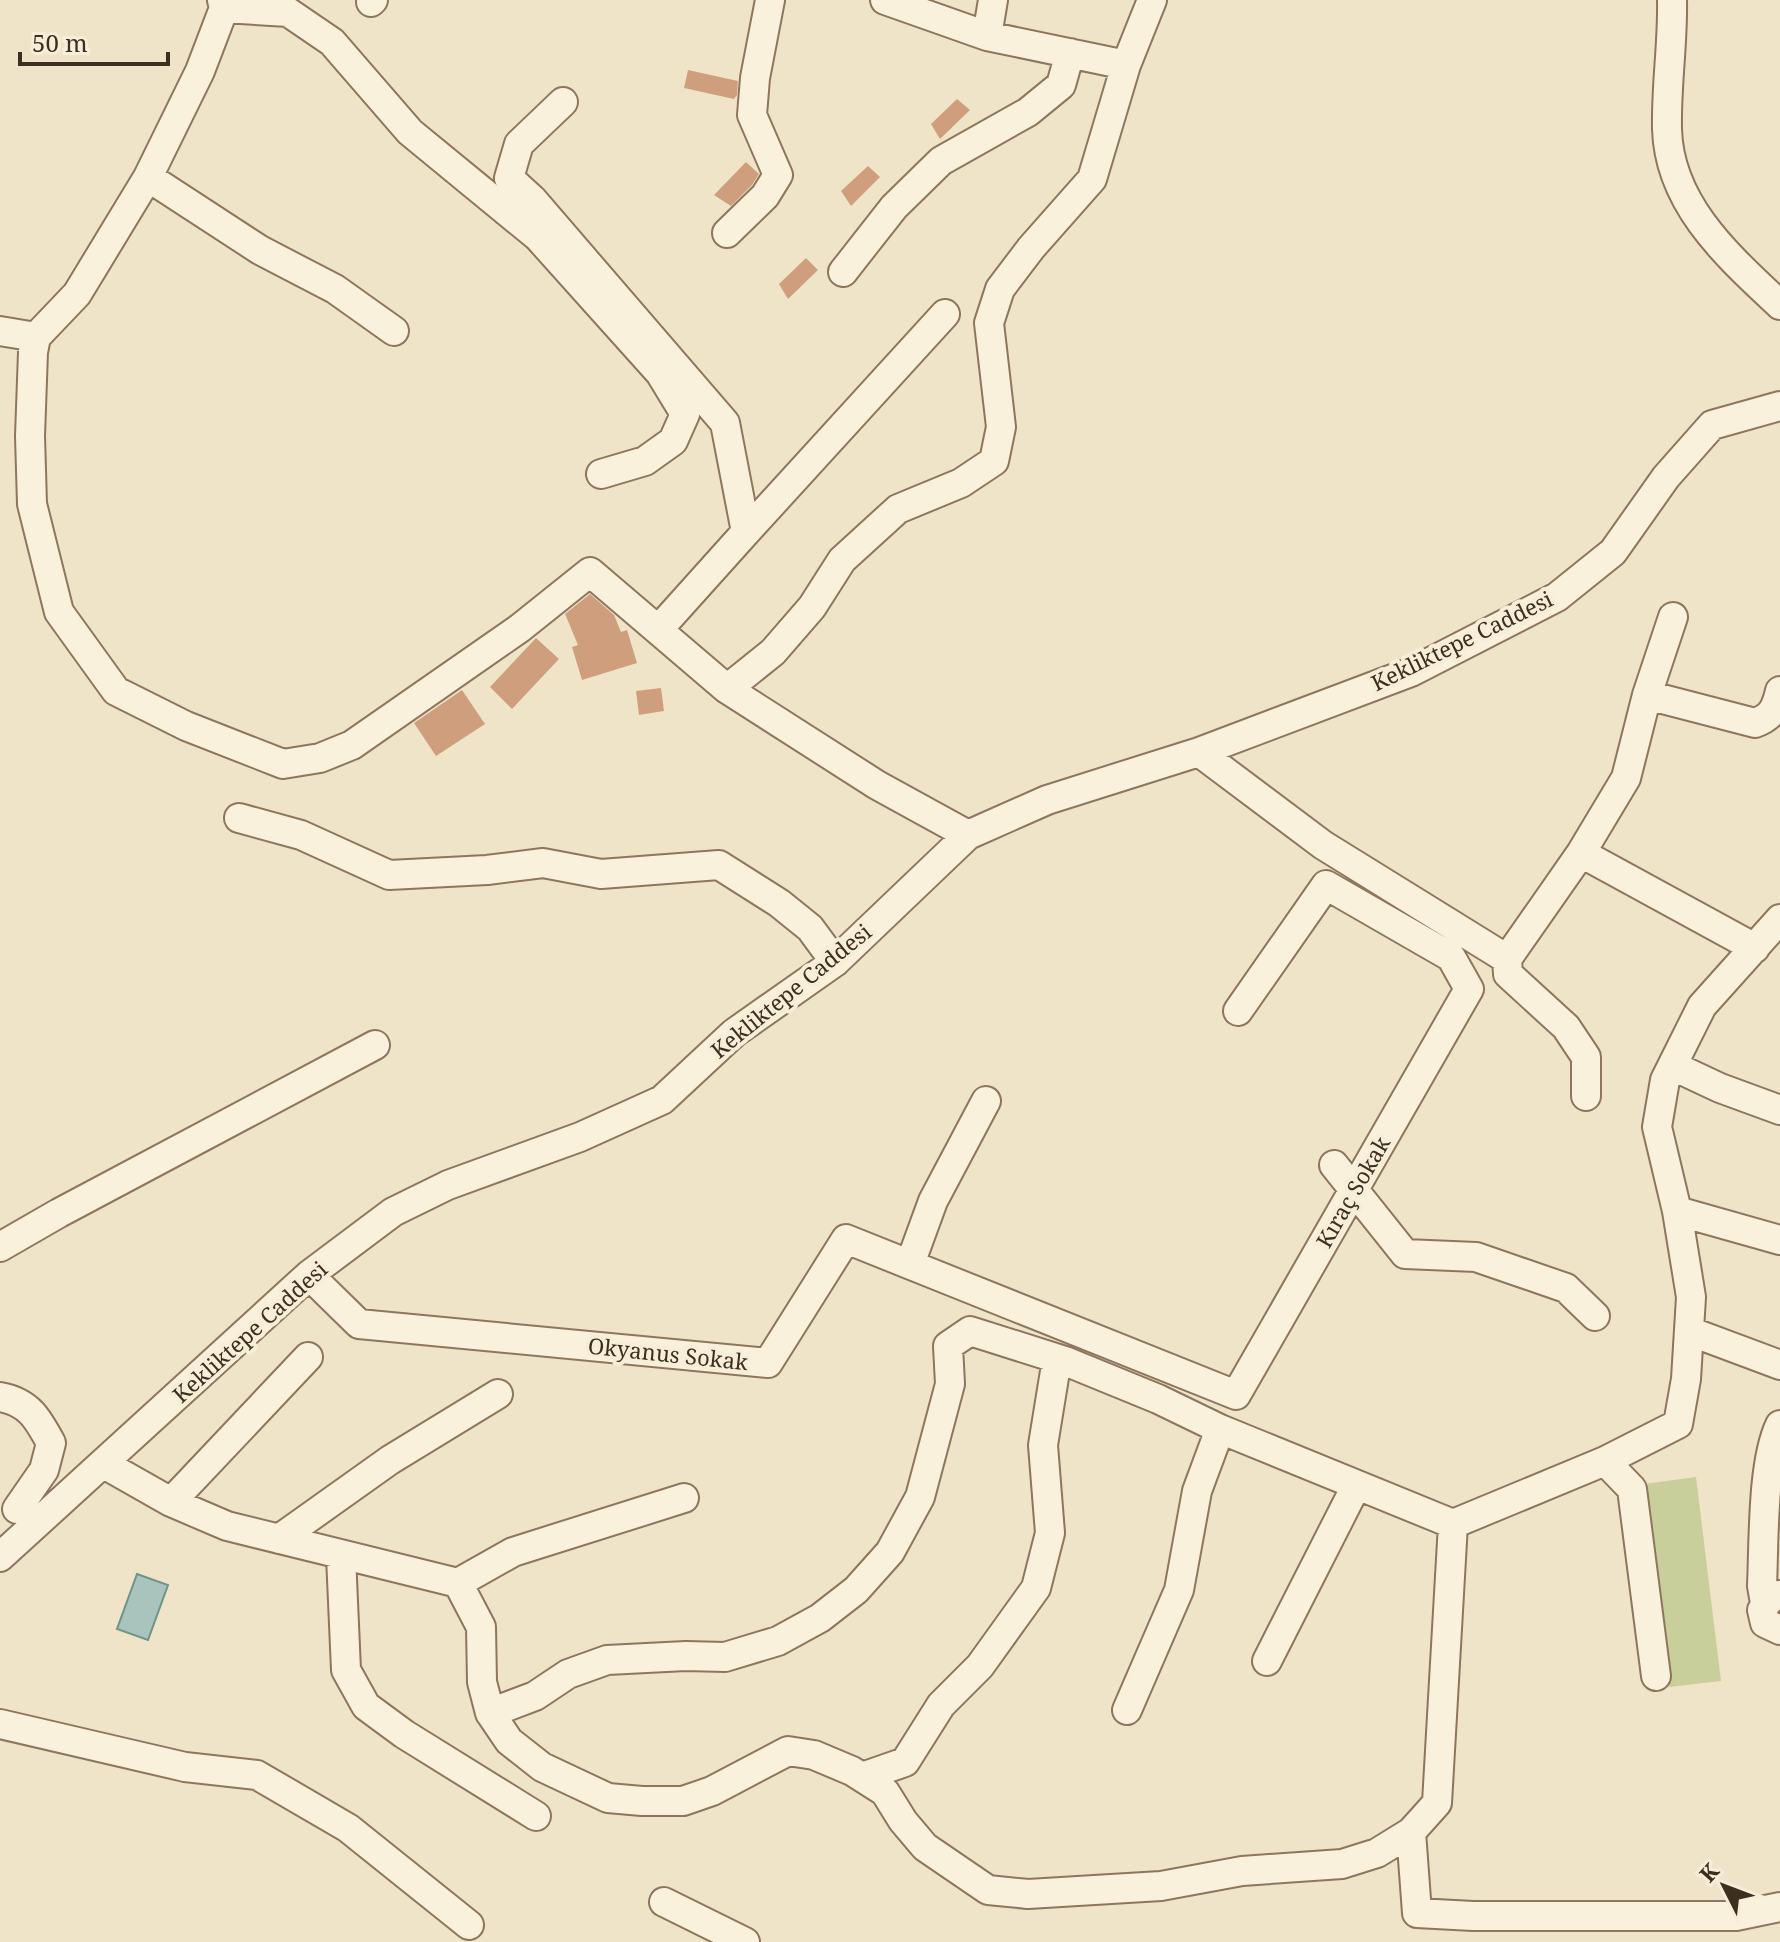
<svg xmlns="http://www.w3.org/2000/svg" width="1780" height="1942" font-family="'Noto Serif',serif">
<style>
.green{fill:#c9cf9b}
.water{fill:#a9c4bc;stroke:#6f938a;stroke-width:2}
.building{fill:#cf9f7d}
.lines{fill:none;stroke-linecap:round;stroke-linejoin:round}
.minor-casing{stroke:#8d765c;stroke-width:32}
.minor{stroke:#faf1dc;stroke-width:28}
.labels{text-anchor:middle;stroke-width:8;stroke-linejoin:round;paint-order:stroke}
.street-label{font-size:22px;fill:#3d2e20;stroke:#f7eed8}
</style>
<rect width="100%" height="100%" fill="#f0e4c8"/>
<!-- green -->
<path class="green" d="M1696,1477L1721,1681L1669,1687L1644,1484Z"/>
<!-- water -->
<path class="water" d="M137,1574L168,1585L148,1640L117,1629Z"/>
<!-- building -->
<path class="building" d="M688,70L738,81L737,95L734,99L684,88Z
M957,99L970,110L940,139L931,124Z
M746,162L759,174L752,185L731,206L714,195Z
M868,166L880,177L851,206L841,191Z
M806,258L818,270L788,299L779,284Z
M590,594L614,615L621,632L627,630L637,663L582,680L572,647L578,645L565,614Z
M536,638L559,659L512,709L490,687Z
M661,688L664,711L639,715L636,691Z
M462,690L485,724L436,756L414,723Z"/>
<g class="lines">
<defs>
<path id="minor" d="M222,0L224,8L200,71L148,177L77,294L36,337L33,352L30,436L32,504L59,612L116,691L186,726L283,764L320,758L352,745L520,628L590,572L727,689L877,785L968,835
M885,0L987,36L1126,65
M1672,0C1673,43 1666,86 1667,129C1669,205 1729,257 1780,305
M371,2L373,0
M224,8L288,12L332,42L410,132L538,237L660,373L685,414L673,441L645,461L601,474
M987,36L993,0
M563,102L519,144L509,178L532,199L725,423L746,532L658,630
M148,177L260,250L335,289L394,331
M727,233L765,196L778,175L752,115L755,78L770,0
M843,272L894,207L941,161L1028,112L1061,85L1070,53
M0,331L36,337
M746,532L945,314
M727,689L773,652L812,607L842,560L898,509L961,483L994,461L1001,427L989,323L1000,289L1031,248L1092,179L1126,65L1152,0
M1647,695L1755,723C1772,717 1776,708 1780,691
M1199,752L1323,845L1507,959L1581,853L1626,778L1647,695L1673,617
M239,818L301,835L389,875L487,870L543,863L601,874L719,865L779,903L810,928L835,962
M1581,853L1755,948
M1507,959L1508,974L1566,1027L1586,1057V1096
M1673,1066L1720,1088L1780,1110
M1334,1165L1405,1254L1476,1257L1566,1288L1595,1316
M1677,1211L1780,1240
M0,1247L59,1213L375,1045
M910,1264L933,1201L986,1101
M309,1275L359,1324L768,1363L846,1239L1236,1395L1469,989L1451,957L1326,885L1238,1011
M1689,1331L1780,1365
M0,1397C29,1402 38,1419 51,1443L44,1470L17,1509
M1605,1461L1678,1424L1686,1379L1691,1297L1677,1211L1657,1127L1665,1080L1702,1006L1780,919
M104,1464L171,1502L227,1526L458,1583L513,1552L684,1498
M171,1502L308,1357
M1453,1524L1605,1461L1632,1489L1656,1676
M279,1539L390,1460L498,1394
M341,1556L346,1670L366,1706L404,1734L536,1816
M0,1557L309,1275L393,1212L448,1185L580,1137L662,1100L734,1033L835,962L968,835L1047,800L1199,752L1411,672L1557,597L1613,552L1666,477L1712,425L1780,406
M458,1583L481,1627L482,1682L490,1713L509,1741L542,1767L608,1798L642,1801H683L712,1791L788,1751L814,1755L852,1771L885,1792L903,1821L925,1847L988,1890L1028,1894L1161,1886L1242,1871L1342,1864L1377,1853L1411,1832L1437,1803L1453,1524
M1779,1595L1770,1598L1762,1610L1765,1623L1780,1630
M1765,1603L1762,1586C1764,1542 1762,1462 1780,1425
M1267,1661L1356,1486
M1127,1710L1179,1590L1197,1491L1220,1429
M490,1713L535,1696L568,1674L607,1660L686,1656L725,1657L778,1641L820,1618L856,1590L890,1552L920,1497L950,1384L948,1346L970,1331L1065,1361L1158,1399L1220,1429L1453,1524
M0,1724L185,1767L257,1775L348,1828L469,1925
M862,1777L905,1762L941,1705L980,1666L1036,1588L1050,1533L1043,1445L1057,1359
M1411,1832L1417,1913L1473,1916H1736L1780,1907
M664,1902L745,1942"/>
</defs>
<!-- minor casing -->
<use href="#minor" class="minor-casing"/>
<!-- minor -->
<use href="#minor" class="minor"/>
</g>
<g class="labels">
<!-- street labels -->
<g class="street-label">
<text transform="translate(1462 641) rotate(-26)" y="8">Kekliktepe Caddesi</text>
<text transform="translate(791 991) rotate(-39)" y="8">Kekliktepe Caddesi</text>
<text transform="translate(1353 1192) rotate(-60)" y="8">Kıraç Sokak</text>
<text transform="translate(250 1332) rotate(-42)" y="8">Kekliktepe Caddesi</text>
<text transform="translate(668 1354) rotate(6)" y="8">Okyanus Sokak</text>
</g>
</g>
<!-- north arrow -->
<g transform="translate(1724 1886) rotate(312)" stroke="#f7eed8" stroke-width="6" paint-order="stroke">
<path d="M0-6L14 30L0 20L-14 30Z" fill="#3d2e20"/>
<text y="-12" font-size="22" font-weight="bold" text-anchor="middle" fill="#3d2e20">K</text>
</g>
<!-- scale -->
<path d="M20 52v12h148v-12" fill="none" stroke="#3d2e20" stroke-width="4"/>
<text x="32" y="52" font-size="24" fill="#3d2e20" stroke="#f7eed8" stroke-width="6" paint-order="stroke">50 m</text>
</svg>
